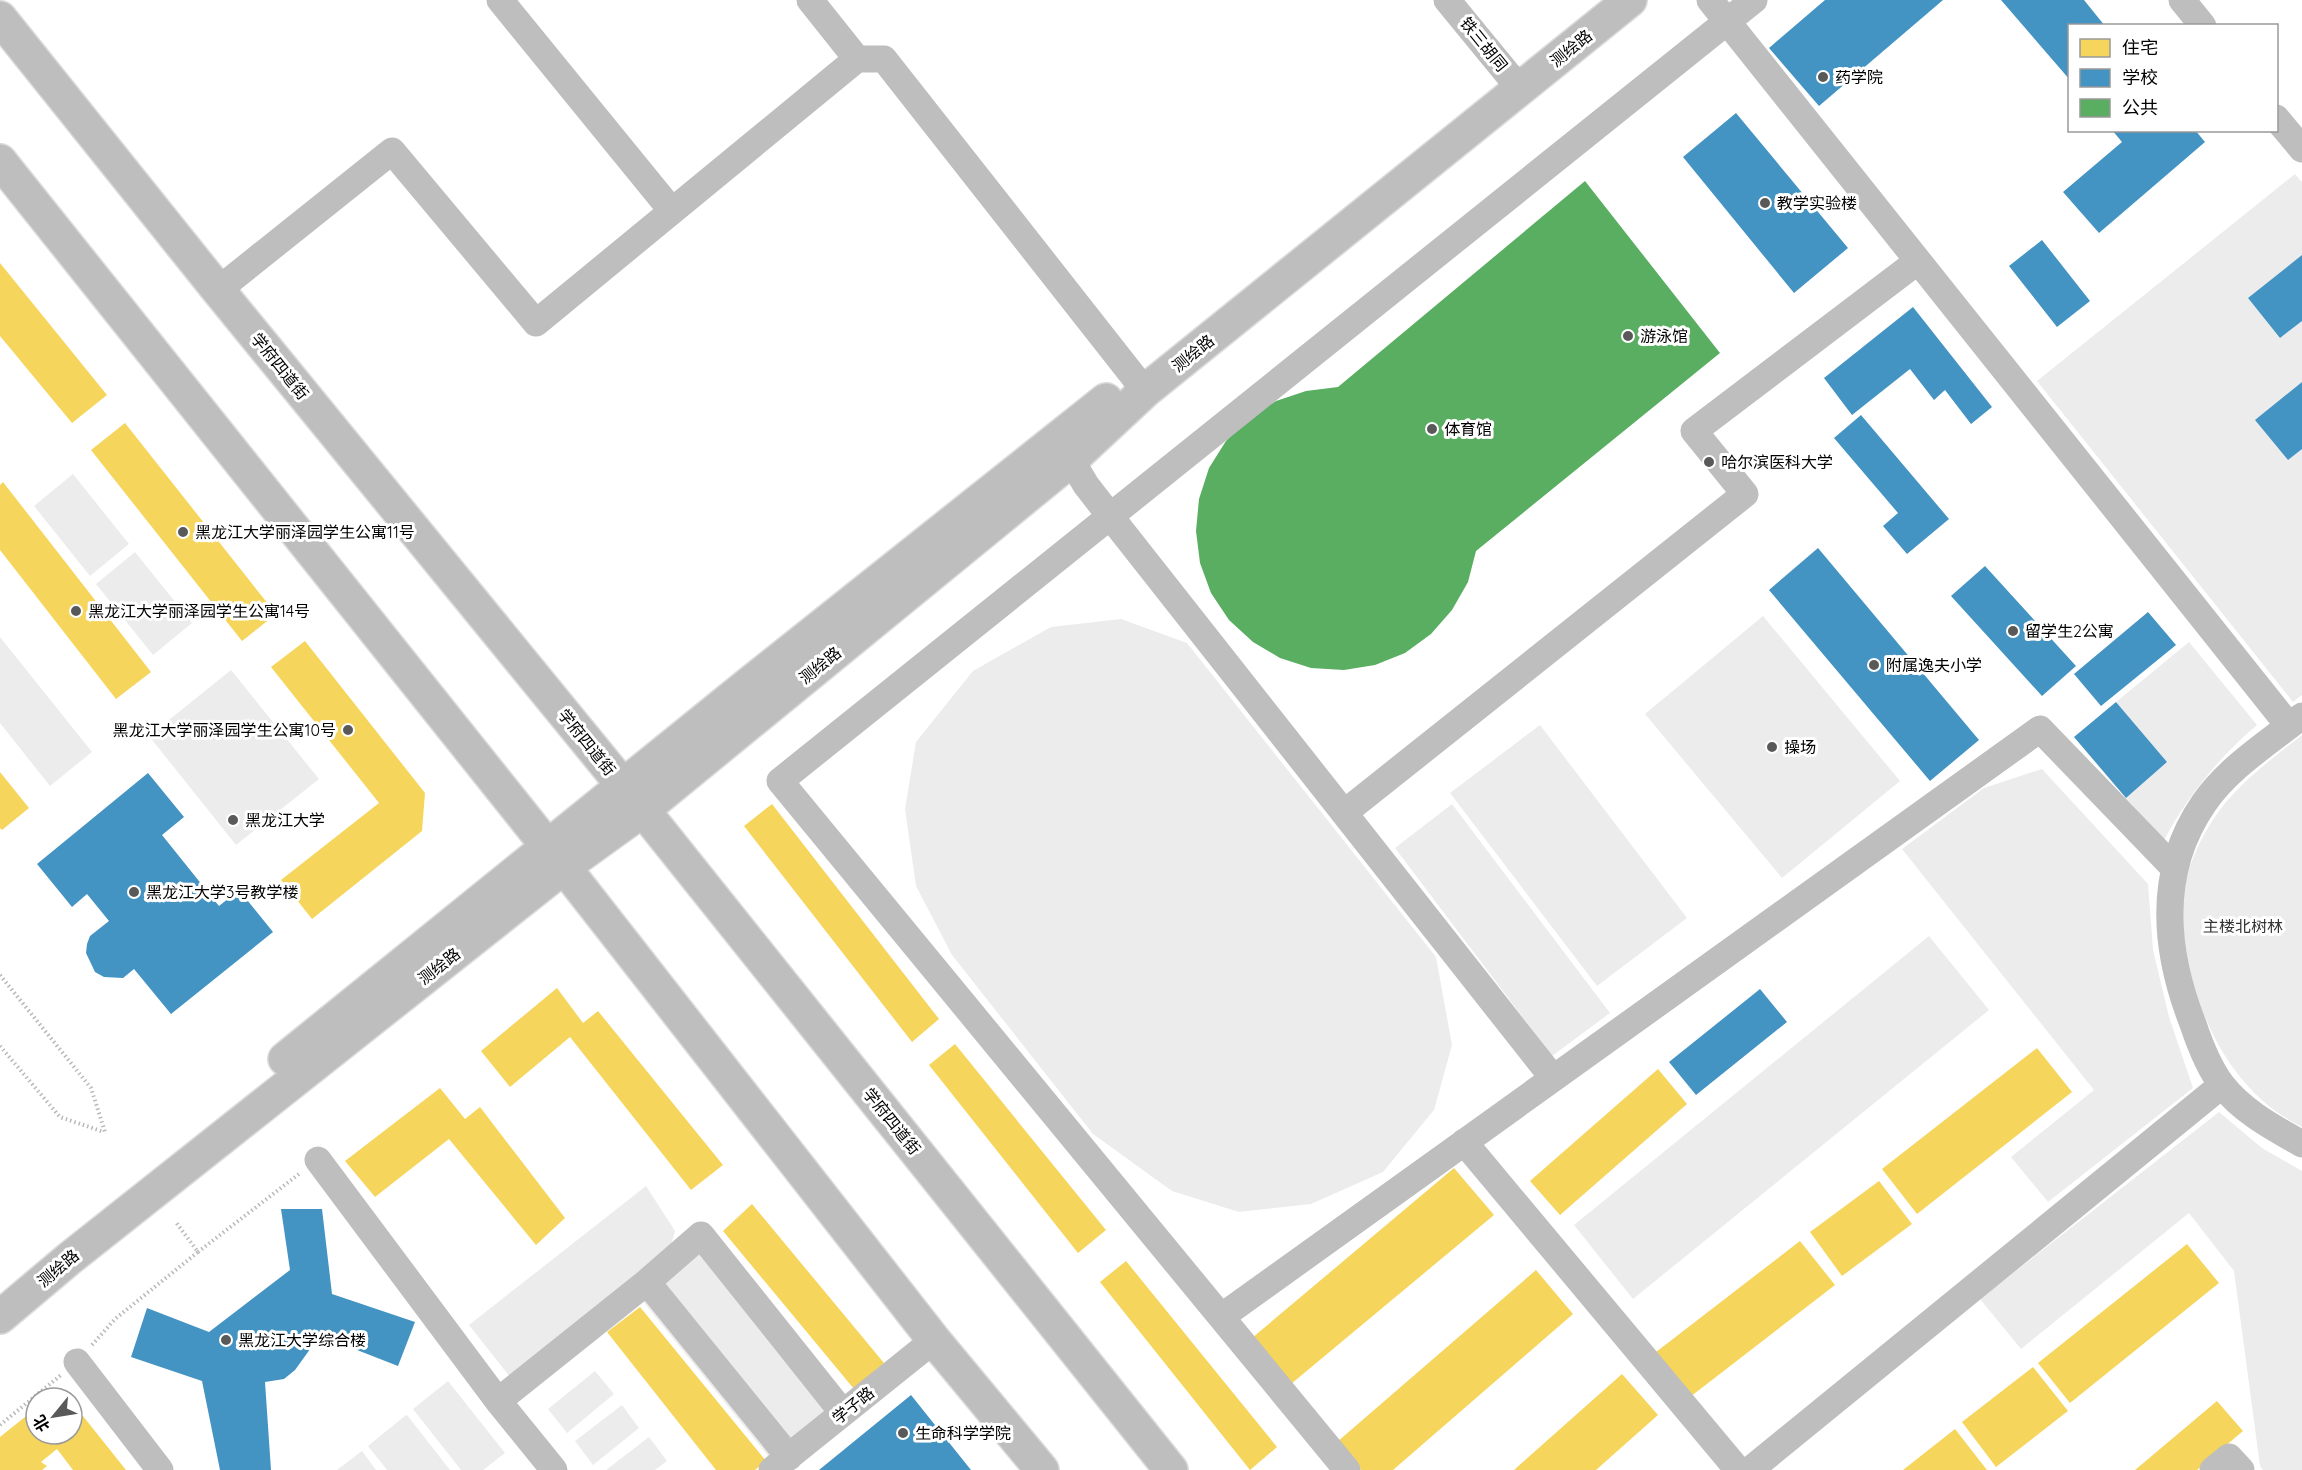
<svg xmlns="http://www.w3.org/2000/svg" width="2302" height="1470" font-family="Quicksand,'Noto Sans SC',sans-serif">
<style>
.green{fill:#ececec}
.homes{fill:#f6d55c}
.schools{fill:#4393c3}
.public{fill:#5aae61}
.lines{fill:none;stroke-linecap:round;stroke-linejoin:round}
.major-casing{stroke:#dbdbdb;stroke-width:36}
.path{stroke:#b9b9b9;stroke-width:4;stroke-dasharray:1.5 3;stroke-linecap:butt}
.minor{stroke:#bebebe;stroke-width:27}
.major{stroke:#bebebe;stroke-width:33}
.poi-dot{fill:#595959;stroke:#fff;stroke-width:2}
.labels{text-anchor:middle;stroke-width:6;stroke-linejoin:round;paint-order:stroke}
.street-label{font-size:16px;fill:#000;stroke:#fff}
.poi-label{font-size:16px;fill:#000;stroke:#fff;text-anchor:start}
.park-label{font-size:16px;fill:#333;stroke:#fff}
</style>
<rect width="100%" height="100%" fill="#fff"/>
<!-- green -->
<path class="green" d="M2295,174L2302,182V255L2248,298L2280,338L2302,321V382L2256,420L2288,460L2302,449V695L2293,702L2037,381Z
M73,474L129,544L90,576L34,506Z
M135,552L192,623L153,655L96,584Z
M1763,616L1900,781L1782,878L1645,714Z
M1121,619L1187,643L1436,957L1452,1045L1434,1110L1383,1172L1311,1204L1239,1212L1172,1191L1093,1134L952,955L916,886L905,809L916,742L973,671L1051,627Z
M0,637L92,752L50,786L0,723Z
M2189,642L2257,725C2218,758 2188,796 2164,840L2126,798L2167,762L2116,702Z
M231,670L319,779L236,845L149,736Z
M1540,725L1687,918L1597,986L1450,793Z
M2302,735V1127C2231,1092 2195,1015 2185,941C2182,922 2180,900 2184,882C2186,873 2191,864 2194,856C2218,798 2254,773 2302,735Z
M2042,769L2148,884L2153,950L2169,1017L2193,1088L2048,1202L2011,1157L2094,1090L1902,849L1984,788Z
M1452,804L1610,1013L1552,1056L1395,848Z
M1929,936L1989,1010L1633,1299L1574,1225Z
M2219,1112L2262,1148L2302,1171V1470H2263L2260,1466L2234,1271L2189,1213L2021,1349L1980,1299Z
M646,1186L675,1231L667,1259L510,1377L469,1325Z
M702,1245L831,1406L769,1457L641,1299Z
M595,1371L614,1394L567,1433L548,1409Z
M448,1381L505,1453L483,1470H461L413,1409Z
M622,1405L639,1428L593,1465L575,1441Z
M406,1415H407L450,1470H387L368,1446Z
M649,1437L667,1461L655,1470H606Z
M362,1451L376,1470H337Z"/>
<!-- homes -->
<path class="homes" d="M0,263L107,395L72,423L0,336Z
M125,423L276,614L242,641L91,450Z
M3,482L151,672L116,699L0,550V485Z
M305,641L425,793L422,831L312,919L281,880L379,803L271,667Z
M0,772L29,808L2,830L0,828Z
M772,804L939,1019L912,1042L744,826Z
M557,988L583,1023L598,1011L723,1165L691,1190L570,1037L510,1087L481,1051Z
M955,1044L1106,1230L1078,1253L929,1065Z
M2037,1048L2072,1092L1917,1214L1882,1169Z
M1658,1069L1687,1104L1560,1215L1530,1181Z
M440,1088L465,1119L480,1107L565,1218L536,1245L449,1139L375,1197L345,1161Z
M1454,1168L1494,1215L1285,1389L1246,1343Z
M1879,1181L1912,1224L1842,1276L1810,1232Z
M752,1204L884,1363L854,1389L723,1231Z
M1800,1241L1835,1285L1690,1397L1656,1352Z
M2187,1244L2219,1283L2070,1403L2038,1363Z
M1126,1261L1277,1447L1250,1470L1100,1282Z
M1536,1270L1573,1314L1393,1470H1361L1337,1442Z
M640,1307L766,1461L755,1470H716L607,1332Z
M2033,1367L2068,1411L1996,1467L1962,1422Z
M1622,1374L1658,1415L1596,1470H1514Z
M2217,1401L2243,1431L2197,1470H2135Z
M36,1408V1434H72V1424L83,1416L126,1470H73L57,1449L41,1462L47,1466L42,1470H0V1437Z
M1955,1429L1987,1470H1903Z"/>
<!-- schools -->
<path class="schools" d="M1825,0H1943L1819,106L1769,48Z
M2001,0H2084L2105,26H2070V80Z
M1736,113L1848,248L1794,293L1683,157Z
M2112,130H2195L2205,142L2099,233L2063,192L2122,142Z
M2042,240L2090,301L2057,327L2009,266Z
M2302,255V321L2280,338L2248,298Z
M1913,307L1992,407L1971,424L1945,390L1934,400L1910,369L1852,415L1824,378Z
M2302,382V449L2288,460L2255,420Z
M1861,415L1949,519L1907,554L1883,526L1898,513L1834,438Z
M1818,548L1979,740L1930,781L1769,590Z
M1985,566L2076,666L2042,696L1951,596Z
M2148,612L2176,645L2101,706L2074,674Z
M2116,702L2167,762L2126,798L2074,737Z
M148,773L184,817L162,835L219,906L239,890L273,932L171,1014L134,969L123,978L104,977L95,972L86,953L87,944L90,936L109,921L87,894L72,907L37,864Z
M1760,989L1787,1022L1696,1095L1669,1062Z
M281,1209H322L332,1294L415,1322L398,1366L316,1334L313,1345L295,1370L284,1379L265,1382L271,1470H220L202,1381L131,1357L147,1308L209,1332L290,1270Z
M911,1395L971,1470H819Z"/>
<!-- public -->
<path class="public" d="M1585,181L1720,353L1476,551L1468,582L1452,610L1431,634L1405,653L1375,665L1344,670L1311,668L1280,658L1253,642L1229,620L1211,593L1200,563L1196,531L1199,499L1209,468L1226,441L1248,418L1276,401L1306,391L1338,387Z"/>
<g class="lines">
<defs>
<path id="major" d="M0,18L218,290L643,810L1171,1470
M0,161L564,867L934,1340L1042,1470
M285,1059L750,683L1106,400
M0,1317L70,1258L564,867L643,810L1071,460L1145,391L1630,0"/>
</defs>
<!-- major casing -->
<use href="#major" class="major-casing"/>
<!-- path -->
<path class="path" d="M0,975L91,1088L105,1132
M0,1046L60,1117L104,1132
M198,1252L299,1174
M92,1345L115,1319L198,1252L175,1221
M0,1425L61,1375"/>
<!-- minor -->
<path class="minor" d="M500,0L672,211
M810,0L857,59H884L1145,391
M1447,0L1520,89
M1710,0L2289,726
M2182,0L2203,26
M2276,118L2302,149
M218,290L392,151L536,323L857,59
M1071,460L1086,485L1110,516L1553,1078
M2302,716C2269,742 2228,768 2204,803C2157,871 2164,950 2193,1024C2200,1045 2209,1068 2222,1085C2243,1112 2274,1128 2302,1144
M1344,813L1745,494L1694,431L1918,261
M1464,1142L1738,1470
M318,1160L498,1401
M1221,1317L2040,729L2174,868
M77,1362L160,1470
M789,1457L647,1282L701,1235L843,1413
M554,1470L498,1401L647,1282
M772,1470L934,1340
M1347,1470L780,781L1754,0
M1750,1470L2222,1085
M2213,1470L2229,1457L2241,1470"/>
<!-- major -->
<use href="#major" class="major"/>
</g>
<!-- markers -->
<g class="poi-dot">
<circle cx="1823" cy="77" r="6"/>
<circle cx="1765" cy="203" r="6"/>
<circle cx="1628" cy="336" r="6"/>
<circle cx="1432" cy="429" r="6"/>
<circle cx="1709" cy="462" r="6"/>
<circle cx="183" cy="532" r="6"/>
<circle cx="76" cy="611" r="6"/>
<circle cx="2013" cy="631" r="6"/>
<circle cx="1874" cy="665" r="6"/>
<circle cx="348" cy="730" r="6"/>
<circle cx="1772" cy="747" r="6"/>
<circle cx="233" cy="820" r="6"/>
<circle cx="134" cy="892" r="6"/>
<circle cx="226" cy="1340" r="6"/>
<circle cx="903" cy="1433" r="6"/>
</g>
<g class="labels">
<!-- street labels -->
<g class="street-label">
<text transform="translate(1484 44) rotate(51)" y="6">铁三胡同</text>
<text transform="translate(1571 48) rotate(-39)" y="6">测绘路</text>
<text transform="translate(1193 353) rotate(-39)" y="6">测绘路</text>
<text transform="translate(280 366) rotate(51)" y="6">学府四道街</text>
<text transform="translate(820 665) rotate(-39)" y="6">测绘路</text>
<text transform="translate(587 742) rotate(51)" y="6">学府四道街</text>
<text transform="translate(439 966) rotate(-38)" y="6">测绘路</text>
<text transform="translate(892 1121) rotate(51)" y="6">学府四道街</text>
<text transform="translate(58 1268) rotate(-40)" y="6">测绘路</text>
<text transform="translate(853 1405) rotate(-39)" y="6">学子路</text>
</g>
<!-- poi labels -->
<g class="poi-label">
<text x="1835" y="83">药学院</text>
<text x="1777" y="209">教学实验楼</text>
<text x="1640" y="342">游泳馆</text>
<text x="1444" y="435">体育馆</text>
<text x="1721" y="468">哈尔滨医科大学</text>
<text x="195" y="538">黑龙江大学丽泽园学生公寓11号</text>
<text x="88" y="617">黑龙江大学丽泽园学生公寓14号</text>
<text x="2025" y="637">留学生2公寓</text>
<text x="1886" y="671">附属逸夫小学</text>
<text x="336" y="736" text-anchor="end">黑龙江大学丽泽园学生公寓10号</text>
<text x="1784" y="753">操场</text>
<text x="245" y="826">黑龙江大学</text>
<text x="146" y="898">黑龙江大学3号教学楼</text>
<text x="238" y="1346">黑龙江大学综合楼</text>
<text x="915" y="1439">生命科学学院</text>
</g>
<!-- park labels -->
<g class="park-label">
<text x="2243" y="932">主楼北树林</text>
</g>
</g>
<!-- legend -->
<rect x="2068" y="24" width="210" height="108" fill="#ffffff" stroke="#999999" stroke-width="1.5"/>
<rect x="2080" y="39" width="30" height="18" fill="#f6d55c" stroke="#999999" stroke-width="1.5"/>
<text x="2122" y="54" font-size="18" fill="#000000">住宅</text>
<rect x="2080" y="69" width="30" height="18" fill="#4393c3" stroke="#999999" stroke-width="1.5"/>
<text x="2122" y="84" font-size="18" fill="#000000">学校</text>
<rect x="2080" y="99" width="30" height="18" fill="#5aae61" stroke="#999999" stroke-width="1.5"/>
<text x="2122" y="114" font-size="18" fill="#000000">公共</text>
<!-- north arrow -->
<g transform="translate(54 1416) rotate(240)"><circle r="28" fill="#ffffff" stroke="#999999" stroke-width="1.5"/>
<path d="M0-4.5L10 22L0 15L-10 22Z" fill="#595959"/>
<text y="-9" font-size="16" font-weight="bold" text-anchor="middle" fill="#000000">北</text>
</g>
</svg>
